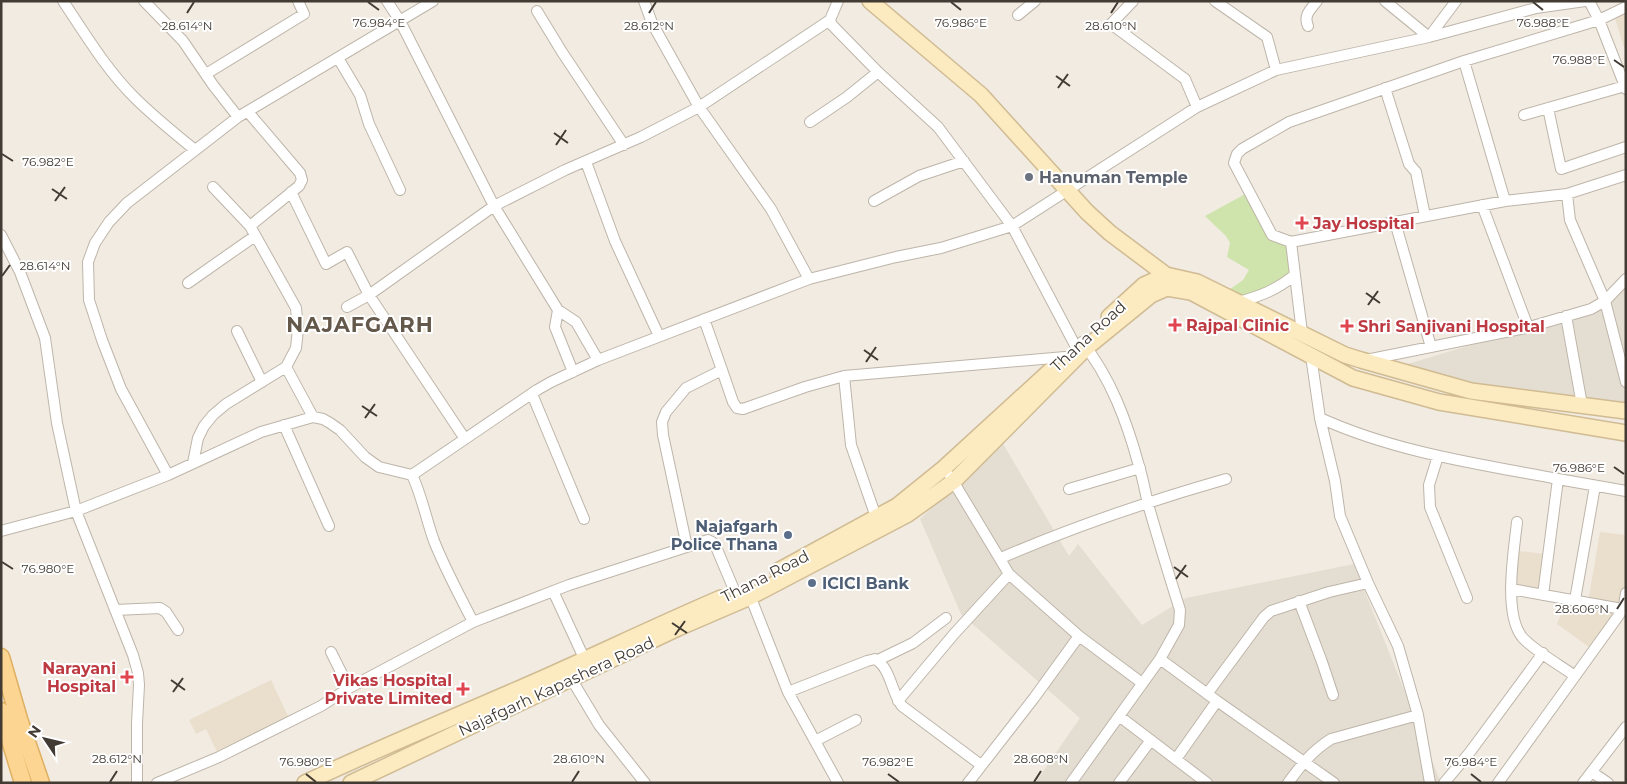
<svg xmlns="http://www.w3.org/2000/svg" width="1627" height="784" font-family="Montserrat,sans-serif">
<style>
.residential{fill:#e4ddd1}
.education{fill:#eadfcc}
.green{fill:#cfe4ac}
.lines{fill:none;stroke-linecap:round;stroke-linejoin:round}
.street-casing{stroke:#beb5a9;stroke-width:12}
.secondary-casing{stroke:#d0bb93;stroke-width:18}
.primary-casing{stroke:#dfb062;stroke-width:19}
.street{stroke:#fff;stroke-width:10}
.secondary{stroke:#fceac0;stroke-width:15}
.primary{stroke:#fbd591;stroke-width:16}
.ticks{fill:none;stroke:#423b33;stroke-width:2}
.worship-dot{fill:#6b7280;stroke:#fff;stroke-width:2}
.health-dot{fill:#e0444e;stroke:#fff;stroke-width:2}
.service-dot{fill:#5c6f8a;stroke:#fff;stroke-width:2}
.labels{text-anchor:middle;stroke-width:4;stroke-linejoin:round;paint-order:stroke}
.worship-label{font-size:16px;font-weight:bold;fill:#5b616d;stroke:#fff;text-anchor:start}
.health-label{font-size:16px;font-weight:bold;fill:#be3a42;stroke:#fff;text-anchor:start}
.street-label{font-size:16px;fill:#423b33;stroke:#fff}
.service-label{font-size:16px;font-weight:bold;fill:#4e5e75;stroke:#fff;text-anchor:end}
.district-label{font-size:21px;font-weight:bold;letter-spacing:1px;fill:#64584b;stroke:#fff}
.ticks-label{font-size:12px;text-anchor:middle;fill:#423b33;stroke:#fff;stroke-width:4;stroke-linejoin:round;paint-order:stroke}
</style>
<rect width="100%" height="100%" fill="#f1ebe2"/>
<!-- residential -->
<path class="residential" d="M1626,277V406L1392,373L1391,369L1588,310Z
M1002,442L1069,556L1078,544L1142,625L1186,598L1354,564L1441,783H1035L1080,718L961,614L920,519Z"/>
<!-- education -->
<path class="education" d="M1626,8V54L1613,12Z
M1600,532L1626,535V579L1622,606L1588,602Z
M1519,551L1546,554L1540,592L1510,586Z
M1565,604L1617,609L1589,647L1557,624Z
M271,680L289,718L217,752L206,729L196,734L189,720Z"/>
<!-- green -->
<path class="green" d="M1249,192L1272,236L1289,243L1293,275L1243,301L1226,292L1243,280L1249,270L1227,257L1230,243L1226,236L1205,216Z"/>
<g class="lines">
<defs>
<path id="street" d="M63,1C85,34 106,69 134,97C153,116 174,133 195,150
M144,1L183,41L213,85L238,117
M387,1L400,21L494,206L558,310
M644,1L652,23L699,107L771,209L809,279
M838,1L830,20L832,25L878,72L938,127L1012,226L1076,347
M1133,1L1111,24L1185,79L1197,107
M1215,1L1267,37L1276,70
M1385,1L1429,37L1456,1
M1589,1L1599,20L1626,89
M537,11L562,52L624,145
M1018,15L1035,1
M1308,26C1303,15 1311,9 1317,1
M338,58L360,95L369,124L400,190
M1464,61L1505,201
M206,74L304,14L298,1
M1385,88L1409,164L1416,172L1425,216
M1548,108L1561,169L1626,147
M1524,115L1625,86
M810,122L847,97L878,72
M586,162L615,241L659,336
M1626,175L1567,194L1570,220L1605,301L1626,382
M213,187L250,226
M291,192L326,264L347,252L369,295L494,206L565,170L641,137L699,107L830,20
M1567,194L1505,201L1291,242L1272,235L1234,163L1237,154L1242,149L1289,122L1464,61L1599,20L1626,7
M874,201L919,176L964,161
M1482,205L1528,327
M1395,222L1431,347
M1,235L20,272L45,338L57,423L76,511L133,655L138,673L139,685L137,723V783
M1291,242L1302,333
M188,283L255,236
M1238,302C1261,296 1276,290 1295,275
M347,307L369,295L465,439
M1566,316L1582,405
M237,331L262,382
M1311,356L1320,418L1335,481L1340,516L1368,583L1398,646L1418,715L1430,783
M1366,360L1526,328L1591,309L1605,301L1626,279
M286,367L313,417
M722,370L733,402L737,408L743,409L805,387L844,376L1065,357
M573,372L555,327L558,310L576,322L598,360
M844,376L851,445L876,517
M532,394L584,519
M1320,418C1395,452 1478,464 1558,479
M284,425L329,526
M1438,456L1429,485L1430,507L1467,598
M193,463L198,438L204,426L213,415L226,404L286,367L296,348L298,329L296,308L250,226L299,186L302,180L300,173L248,112
M168,475L121,389L102,340L89,300L88,262L95,243L109,222L127,203L238,117L433,1
M412,475C422,496 426,519 434,541C445,569 460,596 473,622
M950,476L1009,574L1079,636L1142,683
M1069,489L1140,468
M1517,522C1514,551 1503,613 1522,637C1532,649 1561,666 1575,676
M1,531L76,511L168,475L261,432L313,417L323,419L330,423L340,430L365,457L379,467L412,475L537,390L551,382L598,360L809,279L896,257L941,248L1012,226L1197,107L1276,70L1429,37L1536,8L1585,1
M687,547L663,435L662,422L666,412L686,388L722,370L704,319
M1001,558C1075,526 1149,501 1226,479
M747,588L788,692L838,783
M1511,589L1622,609
M553,591L584,658
M1543,595L1558,479L1626,491
M1575,600L1595,486
M1299,601L1322,662L1333,695
M115,610L160,608L166,612L178,630
M331,652L349,688
M1160,659L1217,701L1334,783
M878,660L913,643L946,618
M572,680L599,725L645,783
M788,692L867,661L875,659C891,668 891,692 902,706L981,765
M1207,694L1264,617L1271,611L1329,592L1368,583
M898,701L954,634L1009,574
M1119,716L1207,783
M815,741L856,720
M1176,759L1217,701
M1592,772L1608,783
M157,783L219,757L321,706L349,688L473,622L569,585L708,540L712,542L716,547L735,592
M968,783L1034,698L1079,636
M1071,783L1160,659L1179,625L1180,610C1169,575 1158,539 1148,504C1145,491 1143,479 1139,466C1127,422 1111,378 1082,342
M1119,783L1151,740
M1288,783C1301,765 1312,751 1331,739L1418,715
M1444,783L1470,752L1543,653
M1498,783L1619,615L1624,605L1626,593
M1583,783L1626,727"/>
<path id="secondary" d="M870,1L981,95L1087,212L1110,233L1166,275L1197,282L1345,355L1361,360L1471,391L1626,411
M1109,317L1144,285L1166,275
M778,571L897,506L944,468L1050,371
M305,783C385,745 467,712 548,676C606,650 663,623 721,598
M351,783L678,628L750,597L908,514L954,481L1086,348L1151,295L1167,288L1191,292L1353,378L1439,402L1626,433"/>
<path id="primary" d="M1,657L19,719L41,783
M1,711L23,783"/>
</defs>
<!-- street casing -->
<use href="#street" class="street-casing"/>
<!-- secondary casing -->
<use href="#secondary" class="secondary-casing"/>
<!-- primary casing -->
<use href="#primary" class="primary-casing"/>
<!-- street -->
<use href="#street" class="street"/>
<!-- secondary -->
<use href="#secondary" class="secondary"/>
<!-- primary -->
<use href="#primary" class="primary"/>
</g>
<!-- ticks -->
<path class="ticks" d="M368,2L379,10M951,2L961,10M1533,2L1543,10M187,13L194,2M649,13L656,2M1111,13L1118,2M1614,60L1624,67M1056,76L1070,86M1058,88L1068,74M554,133L568,143M556,145L566,130M2,154L13,161M52,189L67,199M55,201L65,187M2,276L10,265M1366,293L1380,303M1368,305L1378,291M864,350L878,360M866,362L876,347M362,406L377,416M365,418L375,404M1614,467L1624,474M2,562L13,569M1174,567L1188,577M1176,579L1186,565M1617,609L1624,598M672,623L687,633M675,635L685,621M171,680L185,690M173,692L183,678M306,774L316,782M888,774L899,782M1471,774L1481,782M110,782L117,771M572,782L579,771M1034,782L1041,771"/>
<!-- markers -->
<circle class="worship-dot" cx="1029" cy="177" r="5"/>
<g class="health-dot">
<path d="M1299.5 215.5h5v5h5v5h-5v5h-5v-5h-5v-5h5z"/>
<path d="M1172.5 317.5h5v5h5v5h-5v5h-5v-5h-5v-5h5z"/>
<path d="M1344.5 318.5h5v5h5v5h-5v5h-5v-5h-5v-5h5z"/>
<path d="M124.5 669.5h5v5h5v5h-5v5h-5v-5h-5v-5h5z"/>
<path d="M460.5 681.5h5v5h5v5h-5v5h-5v-5h-5v-5h5z"/>
</g>
<g class="service-dot">
<circle cx="788" cy="535" r="5"/>
<circle cx="812" cy="583" r="5"/>
</g>
<g class="labels">
<!-- worship labels -->
<g class="worship-label">
<text x="1039" y="183">Hanuman Temple</text>
</g>
<!-- health labels -->
<g class="health-label">
<text x="1313" y="229">Jay Hospital</text>
<text x="1186" y="331">Rajpal Clinic</text>
<text x="1358" y="332">Shri Sanjivani Hospital</text>
<text x="116" y="674" text-anchor="end">Narayani<tspan x="116" dy="18">Hospital</tspan></text>
<text x="452" y="686" text-anchor="end">Vikas Hospital<tspan x="452" dy="18">Private Limited</tspan></text>
</g>
<!-- street labels -->
<g class="street-label">
<text transform="translate(1088 336) rotate(-43)" y="6">Thana Road</text>
<text transform="translate(765 576) rotate(-27)" y="6">Thana Road</text>
<text transform="translate(556 686) rotate(-25)" y="6">Najafgarh Kapashera Road</text>
</g>
<!-- service labels -->
<g class="service-label">
<text x="778" y="532">Najafgarh<tspan x="778" dy="18">Police Thana</tspan></text>
<text x="822" y="589" text-anchor="start">ICICI Bank</text>
</g>
<!-- district labels -->
<g class="district-label">
<text x="360" y="332">NAJAFGARH</text>
</g>
</g>
<g class="ticks-label">
<text x="379" y="27">76.984°E</text>
<text x="961" y="27">76.986°E</text>
<text x="1543" y="27">76.988°E</text>
<text x="187" y="30">28.614°N</text>
<text x="649" y="30">28.612°N</text>
<text x="1111" y="30">28.610°N</text>
<text x="1579" y="64">76.988°E</text>
<text x="48" y="166">76.982°E</text>
<text x="45" y="270">28.614°N</text>
<text x="1579" y="472">76.986°E</text>
<text x="48" y="573">76.980°E</text>
<text x="1582" y="613">28.606°N</text>
<text x="117" y="763">28.612°N</text>
<text x="579" y="763">28.610°N</text>
<text x="1041" y="763">28.608°N</text>
<text x="306" y="766">76.980°E</text>
<text x="888" y="766">76.982°E</text>
<text x="1471" y="766">76.984°E</text>
</g>
<!-- border -->
<rect width="1627" height="784" fill="none" stroke="#423b33" stroke-width="5"/>
<!-- north arrow -->
<g transform="translate(45 739) rotate(305)" stroke="#ffffff" stroke-width="4" paint-order="stroke">
<path d="M0-4L9 19L0 12L-9 19Z" fill="#423b33"/>
<text y="-8" font-size="14" font-weight="bold" text-anchor="middle" fill="#423b33">N</text>
</g>
</svg>
